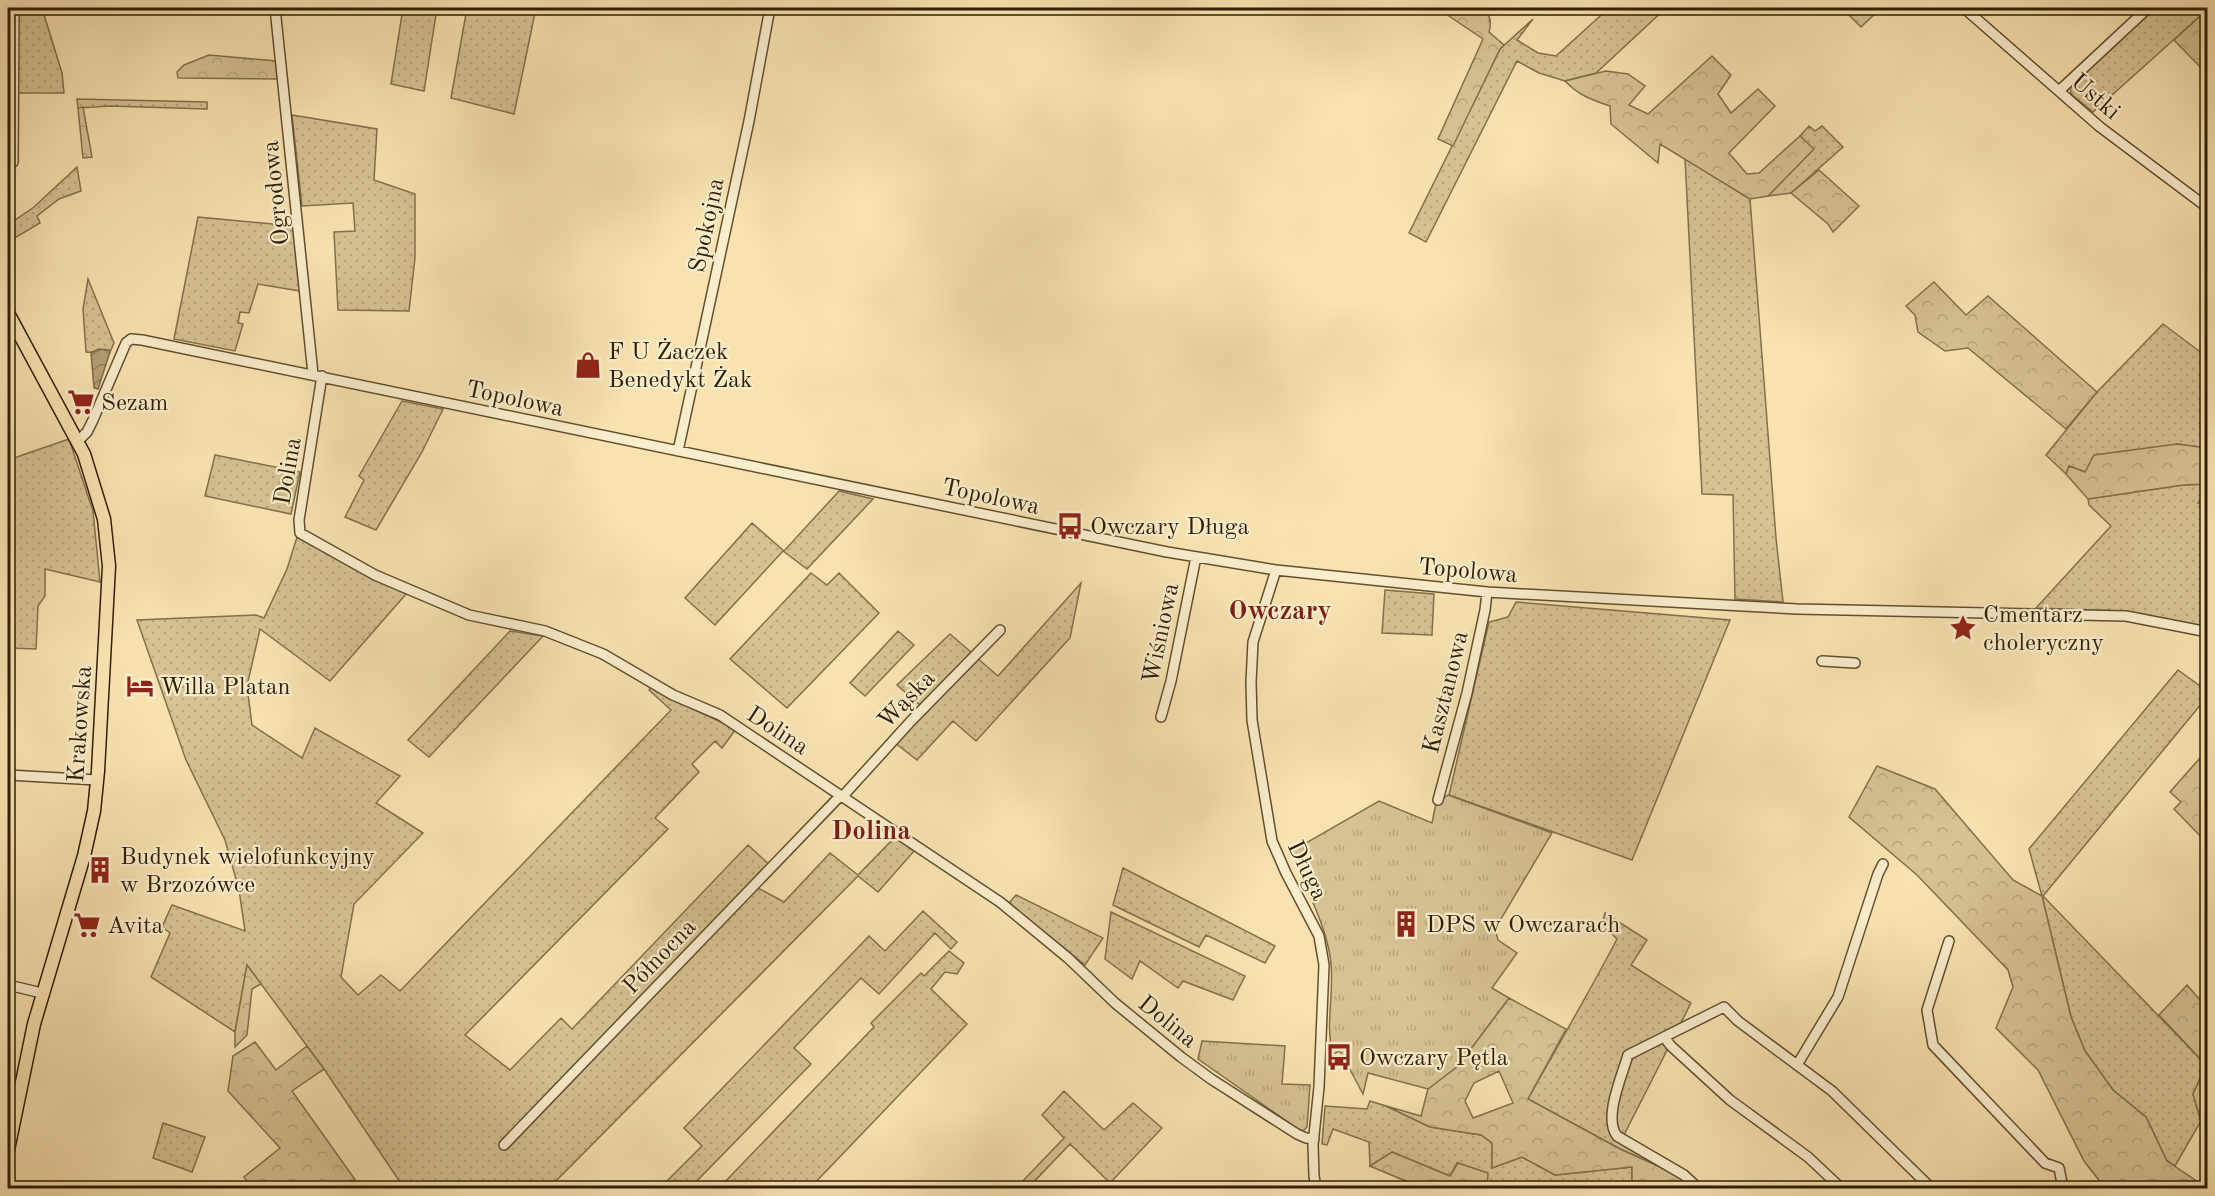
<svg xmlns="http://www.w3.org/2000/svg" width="2215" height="1196" font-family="'Old Standard TT',serif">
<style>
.grass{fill:url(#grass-dots);stroke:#82704c;stroke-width:1.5}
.forest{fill:url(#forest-crowns);stroke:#82704c;stroke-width:1.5;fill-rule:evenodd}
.park{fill:url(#park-tufts);stroke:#82704c;stroke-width:1.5}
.water{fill:url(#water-waves);stroke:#7f6c48;stroke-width:1.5}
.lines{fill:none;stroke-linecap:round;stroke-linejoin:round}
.minor-casing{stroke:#614f2f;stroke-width:12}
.major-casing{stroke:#2f1e04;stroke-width:15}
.minor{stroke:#faedcc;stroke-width:9}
.major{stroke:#f8e3b0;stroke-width:12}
.labels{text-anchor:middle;stroke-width:4.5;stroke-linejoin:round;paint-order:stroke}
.street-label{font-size:24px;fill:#2f1e04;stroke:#faedcc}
.poi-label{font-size:24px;fill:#2f1e04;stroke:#faedcc;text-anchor:start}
.quarter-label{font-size:27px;font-weight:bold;fill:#7a1f14;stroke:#faedcc}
</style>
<defs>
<pattern id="grass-dots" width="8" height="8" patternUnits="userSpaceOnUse" patternTransform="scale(1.5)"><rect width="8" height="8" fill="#d6c293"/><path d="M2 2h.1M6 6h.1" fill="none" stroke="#b8a67d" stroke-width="1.8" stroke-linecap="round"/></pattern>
<pattern id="forest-crowns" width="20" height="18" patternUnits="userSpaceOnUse" patternTransform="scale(1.5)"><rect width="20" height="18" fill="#d6c293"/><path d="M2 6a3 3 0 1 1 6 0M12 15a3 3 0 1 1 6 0" fill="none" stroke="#b8a67d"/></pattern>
<pattern id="park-tufts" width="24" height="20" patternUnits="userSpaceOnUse" patternTransform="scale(1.5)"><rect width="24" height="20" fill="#d6c293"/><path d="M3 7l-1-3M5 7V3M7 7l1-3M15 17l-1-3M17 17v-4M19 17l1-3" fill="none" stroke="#b8a67d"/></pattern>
<pattern id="water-waves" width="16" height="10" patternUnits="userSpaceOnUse" patternTransform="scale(1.5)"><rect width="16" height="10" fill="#b4a076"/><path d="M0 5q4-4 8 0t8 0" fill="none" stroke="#93825f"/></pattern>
</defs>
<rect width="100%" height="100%" fill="#f8e3b0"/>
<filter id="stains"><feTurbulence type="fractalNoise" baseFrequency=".00333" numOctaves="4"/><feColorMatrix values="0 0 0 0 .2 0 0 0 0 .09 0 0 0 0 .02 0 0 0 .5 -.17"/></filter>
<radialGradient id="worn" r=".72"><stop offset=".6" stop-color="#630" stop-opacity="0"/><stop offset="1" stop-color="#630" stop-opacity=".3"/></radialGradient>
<!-- grass -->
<path class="grass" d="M16,8H42L62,73L64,93H16Z
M403,8H437L424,91L391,84Z
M467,8H536L514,114L451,98Z
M1609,8H1666L1596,73L1565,81L1539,73L1517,61L1426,242L1409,233L1500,49L1533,19L1517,40L1538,53L1556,56Z
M1852,8H1881L1861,27L1847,13Z
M2154,8H2207V10L2093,112L2071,94L2070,84Z
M77,99L207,102V109L110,106L78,108Z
M292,115L377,129L374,180L415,194V258L409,311L338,310L334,232L355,231L353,203L302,206Z
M1809,126L1815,131L1822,126L1843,147L1791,193L1768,196L1813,149L1800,136Z
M1685,158L1750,199L1776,538L1783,602L1735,599L1733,495L1702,494Z
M77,167L81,191L59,199L37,216L40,223L8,242V225L34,207Z
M198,217L294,226L300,291L258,284L249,313L240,312L238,323L243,324L235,351L174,339Z
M88,279L114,343L110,352L108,350C99,348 94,354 86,352L83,309Z
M2163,324L2207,357V448L2177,444L2085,472L2069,466L2066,474L2046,455L2097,392Z
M402,401L443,409L422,452L376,530L345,517L364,480L359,476Z
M69,439L93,511L100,582L45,569V596L38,606L36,649L8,648V460Z
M215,455L300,472L291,514L205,496Z
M2207,484V490L2198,503L2207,505V627L2121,611L2036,608L2111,526L2089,505L2088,499L2183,485Z
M839,491L873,499L807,569L783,551L715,625L685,598L752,523L784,551Z
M297,537L347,564L407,593L330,681L260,629L247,686L252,725L302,758L315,728L400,776L376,803L423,833L354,904L341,977L358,995L381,975L400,991L671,710L649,690L652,686L680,703L736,729L722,748L715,741L692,764L699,772L655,818L668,829L465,1035L510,1070L561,1018L572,1029L748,845L775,870L758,888L784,902L830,853L858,875L895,837L915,850L878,892L858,876L549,1188H404L324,1069L247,965L235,1032L151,977L170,933L162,927L172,905L245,931L239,890L225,840L186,760L137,620L256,615L264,618L287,569Z
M811,573L827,585L839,573L879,613L787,708L730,659Z
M1081,583L1070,638L976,741L953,721L917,760L895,743L977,658L998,676Z
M1385,590L1434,594L1432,635L1382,633Z
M1516,602L1730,620L1632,860L1449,795L1489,622L1508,617Z
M510,631L543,636L429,757L408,740Z
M898,631L914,645L865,696L850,683Z
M950,634L972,653L921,706L897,685Z
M2178,670L2207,691V697L2043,896L2206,1065L2193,1094L2201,1121L2175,1166L2167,1161L2146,1117L2113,1090L2085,1051L2071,1017L2042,896L2029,849Z
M1123,868L1275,946L1265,963L1206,935L1199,947L1113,905Z
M1016,895L1103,938L1085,965L1009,903Z
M923,911L957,942L951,949L935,933L879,994L861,978L794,1048L811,1064L690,1188H660L702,1146L684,1128L869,936L885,951Z
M1111,912L1245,976L1233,1000L1183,981L1178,988L1140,961L1132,979L1105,959Z
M1605,913L1647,940L1631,965L1691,1003L1624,1135L1678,1175L1620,1149L1528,1099C1558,1045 1589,993 1617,939L1602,924Z
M949,951L964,963L957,974L945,972L931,989L967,1024L810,1188H719L874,1027L871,1023L921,973L924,976Z
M1064,1091L1104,1130L1133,1103L1162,1128L1110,1183L1070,1144L1028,1188H1016L1064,1138L1042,1115Z
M1370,1101L1386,1106L1430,1127L1481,1135L1492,1143V1168L1522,1157L1555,1175L1632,1167V1188H1487V1173L1457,1163L1450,1176L1392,1152L1370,1166L1369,1142L1333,1129L1327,1145L1322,1144L1325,1106L1367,1109Z
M163,1123L205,1137L192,1172L153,1158Z"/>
<!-- forest -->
<path class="forest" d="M1437,8C1459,7 1498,0 1489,32L1504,45L1500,49L1453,146L1438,139L1483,39Z
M2207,10V74L2174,40Z
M209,55L277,61L279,79L178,78L177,72L184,65Z
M1712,56L1731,75L1718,94L1731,113L1758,89L1775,106L1729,153L1747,174L1759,173L1800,136L1814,149L1768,196L1750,199L1660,144L1658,163L1611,124L1610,106C1592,100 1578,95 1565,81L1606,71L1628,74L1645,86L1629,105L1648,114Z
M83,107L92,157L83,158L78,108Z
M1819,170L1859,206L1833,232L1828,224L1791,193Z
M1934,282L1966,315L1988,296L2097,392L2066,429L1968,348L1945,351L1918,332L1915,315L1906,306Z
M2177,444L2207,448V484L2183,485L2088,499L2066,474L2069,466L2085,472L2094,455Z
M2207,750V843L2174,809L2181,802L2170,792Z
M1877,766L1935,789L2013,880L2042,896L2071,1017L2085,1051L2113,1090L2146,1117L2167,1161L2207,1188H2105L2084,1161L2038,1070L1996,1028L2013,987L2008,970L1917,875L1849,817Z
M247,965L261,984L252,989L247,1035L235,1047V1032Z
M2187,985L2207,1008V1124L2201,1121L2193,1094L2206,1065L2159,1015Z
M1509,998L1566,1029L1528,1099L1620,1149L1678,1175L1696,1188H1632V1167L1555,1175L1522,1157L1492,1168V1143L1481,1135L1430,1127L1386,1106L1421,1116L1428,1089L1458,1066ZM1499,1071L1513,1103L1473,1118L1465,1101L1474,1083Z
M255,1042L276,1070L307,1046L324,1069L292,1091L361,1188H252L244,1177L280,1148L228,1091L233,1056Z
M1392,1152L1450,1176L1458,1163L1488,1173L1487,1188H1422L1370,1166Z"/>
<!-- park -->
<path class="park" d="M1448,795L1552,833L1495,929L1498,940L1517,953L1492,988L1509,998L1458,1066L1428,1089L1368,1073L1363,1094L1340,1051L1333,1054C1324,1022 1336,989 1330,956C1324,920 1304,886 1292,851L1379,801L1432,823L1436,803Z
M1202,1041L1285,1046L1282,1084L1310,1085L1307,1127L1302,1132L1198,1059Z"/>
<!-- water -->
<path class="water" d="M99,349L109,350L110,352L98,389L94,388L91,353Z"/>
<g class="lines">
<defs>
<path id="minor" d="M275,8L313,374
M1964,8L2100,127L2208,208
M2060,90L2148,8
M8,162H13L14,8
M322,376L299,520L300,533L375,575L469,615L545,631L603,654L673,695L720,715L1000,902L1068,958L1115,1003L1181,1057L1211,1079L1297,1134L1306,1138L1314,1139
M78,441L87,432L93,420L126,343L131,339L142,340L1167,552L1276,570L1487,592L1797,609L2126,616L2208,632
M678,451L749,121L770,8
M1276,570L1253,642L1251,682L1252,720L1272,841L1286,873L1319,936L1324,965L1319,1087L1313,1145L1314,1176L1316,1188
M1822,661L1855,663
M1161,717L1171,681L1196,557
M8,775L97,780
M843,796L911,721L1000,630
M1438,800L1467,693L1485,610L1487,592
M1949,941L1927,1010L1933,1045L2045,1163L2059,1168L2063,1188
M8,985L42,993
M1664,1037L1671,1046L1730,1100L1808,1157L1841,1188
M1797,1065L1838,997L1878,874L1883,864
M504,1145L841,795
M1698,1188L1684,1175L1617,1136C1603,1118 1622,1076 1628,1055L1724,1007L1738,1021L1832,1091L1931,1188"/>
<path id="major" d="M8,313L84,454L104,519L109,566L98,771L94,811L84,856L34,1024L8,1150"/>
</defs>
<!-- minor casing -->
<use href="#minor" class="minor-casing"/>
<!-- major casing -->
<use href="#major" class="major-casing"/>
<!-- minor -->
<use href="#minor" class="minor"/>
<!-- major -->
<use href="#major" class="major"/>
</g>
<!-- icons -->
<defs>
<symbol id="shop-bare" viewBox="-9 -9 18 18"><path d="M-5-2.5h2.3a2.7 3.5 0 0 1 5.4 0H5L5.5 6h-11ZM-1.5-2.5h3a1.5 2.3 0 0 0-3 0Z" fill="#8f2418" stroke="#faedcc" stroke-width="2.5" paint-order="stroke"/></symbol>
<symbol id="supermarket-bare" viewBox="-9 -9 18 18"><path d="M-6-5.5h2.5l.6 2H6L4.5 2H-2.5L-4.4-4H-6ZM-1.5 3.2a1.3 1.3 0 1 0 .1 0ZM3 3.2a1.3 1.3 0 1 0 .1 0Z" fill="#8f2418" stroke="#faedcc" stroke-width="2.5" paint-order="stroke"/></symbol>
<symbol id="bus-bare" viewBox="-9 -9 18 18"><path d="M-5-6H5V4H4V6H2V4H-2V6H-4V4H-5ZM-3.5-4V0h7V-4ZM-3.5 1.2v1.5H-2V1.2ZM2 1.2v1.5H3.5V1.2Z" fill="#8f2418" stroke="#faedcc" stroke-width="2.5" paint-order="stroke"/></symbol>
<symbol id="sight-bare" viewBox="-9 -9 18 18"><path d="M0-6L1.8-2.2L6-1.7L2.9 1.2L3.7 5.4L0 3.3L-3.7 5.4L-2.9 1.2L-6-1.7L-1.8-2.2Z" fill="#8f2418" stroke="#faedcc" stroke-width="2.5" paint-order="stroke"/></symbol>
<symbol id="hotel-bare" viewBox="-9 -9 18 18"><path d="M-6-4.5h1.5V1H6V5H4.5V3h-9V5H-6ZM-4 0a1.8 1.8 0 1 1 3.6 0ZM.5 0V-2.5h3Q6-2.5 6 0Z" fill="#8f2418" stroke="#faedcc" stroke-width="2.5" paint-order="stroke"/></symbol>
<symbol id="building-bare" viewBox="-9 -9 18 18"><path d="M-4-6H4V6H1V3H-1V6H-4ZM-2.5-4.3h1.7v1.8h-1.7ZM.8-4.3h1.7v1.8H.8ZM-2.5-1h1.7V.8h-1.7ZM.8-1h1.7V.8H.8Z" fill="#8f2418" stroke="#faedcc" stroke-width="2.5" paint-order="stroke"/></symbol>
</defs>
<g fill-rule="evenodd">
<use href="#shop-bare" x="569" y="346" width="38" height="38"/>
<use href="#supermarket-bare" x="62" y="383" width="38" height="38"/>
<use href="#bus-bare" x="1051" y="507" width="38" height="38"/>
<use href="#sight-bare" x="1944" y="609" width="38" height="38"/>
<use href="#hotel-bare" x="121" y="667" width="38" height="38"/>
<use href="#building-bare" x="81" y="851" width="38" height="38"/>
<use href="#building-bare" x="1387" y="905" width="38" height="38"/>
<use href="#supermarket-bare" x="68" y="906" width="38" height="38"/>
<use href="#bus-bare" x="1320" y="1038" width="38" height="38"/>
</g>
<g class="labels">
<!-- street labels -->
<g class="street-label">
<text transform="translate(2096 96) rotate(41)" y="8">Ustki</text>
<text transform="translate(275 193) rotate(-96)" y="8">Ogrodowa</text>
<text transform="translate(706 225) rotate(-78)" y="8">Spokojna</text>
<text transform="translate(515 398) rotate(12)" y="8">Topolowa</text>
<text transform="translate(287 471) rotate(-80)" y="8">Dolina</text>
<text transform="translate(991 496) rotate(12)" y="8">Topolowa</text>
<text transform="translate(1468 570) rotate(5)" y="8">Topolowa</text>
<text transform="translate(1160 633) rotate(-78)" y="8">Wiśniowa</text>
<text transform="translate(1445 692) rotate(-76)" y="8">Kasztanowa</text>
<text transform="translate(906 699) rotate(-46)" y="8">Wąska</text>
<text transform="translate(79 724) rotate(-86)" y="8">Krakowska</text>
<text transform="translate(778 730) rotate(33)" y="8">Dolina</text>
<text transform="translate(1308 870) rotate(64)" y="8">Długa</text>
<text transform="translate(659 956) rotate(-46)" y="8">Północna</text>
<text transform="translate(1168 1021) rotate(39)" y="8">Dolina</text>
</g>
<!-- poi labels -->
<g class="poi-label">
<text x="608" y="359">F U Żaczek<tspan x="608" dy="28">Benedykt Żak</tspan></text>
<text x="101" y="410">Sezam</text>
<text x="1090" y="534">Owczary Długa</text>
<text x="1983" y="622">Cmentarz<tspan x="1983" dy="28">choleryczny</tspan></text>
<text x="160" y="694">Willa Platan</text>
<text x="120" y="864">Budynek wielofunkcyjny<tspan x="120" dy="28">w Brzozówce</tspan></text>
<text x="1426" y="932">DPS w Owczarach</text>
<text x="107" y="933">Avita</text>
<text x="1359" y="1065">Owczary Pętla</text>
</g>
<!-- quarter labels -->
<g class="quarter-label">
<text x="1280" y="619">Owczary</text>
<text x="871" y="839">Dolina</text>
</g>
</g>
<!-- margin -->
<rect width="2215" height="1196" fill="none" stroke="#f8e3b0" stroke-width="30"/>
<rect x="9" y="9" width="2197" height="1178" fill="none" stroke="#2f1e04" stroke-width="3"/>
<rect x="15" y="15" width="2185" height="1166" fill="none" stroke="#2f1e04" stroke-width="1.5"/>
<rect width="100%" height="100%" filter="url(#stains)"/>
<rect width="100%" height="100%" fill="url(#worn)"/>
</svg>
